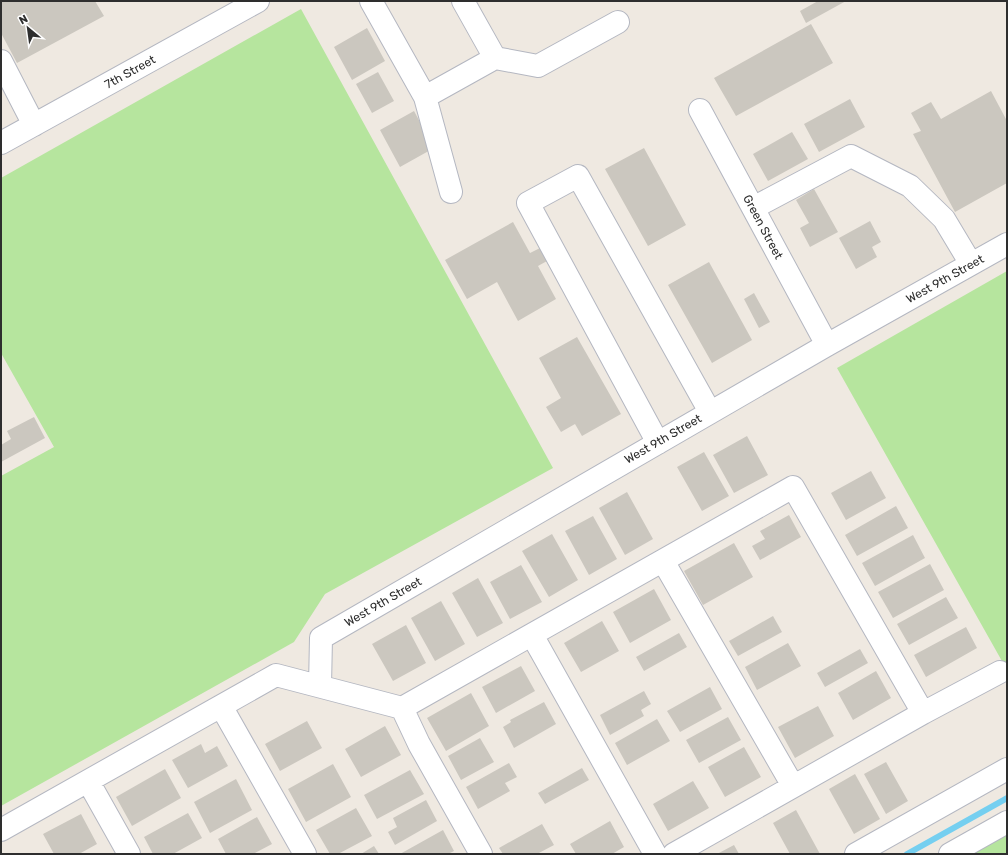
<svg xmlns="http://www.w3.org/2000/svg" width="1008" height="855" font-family="Rubik,sans-serif">
<style>
.green{fill:#b6e59e}
.lines{fill:none;stroke-linecap:round;stroke-linejoin:round}
.stream{stroke:#75cff0;stroke-width:6}
.building{fill:#cbc7bf}
.minor-casing{stroke:#b4b7c1;stroke-width:24}
.minor{stroke:#fff;stroke-width:22}
.labels{text-anchor:middle;stroke-width:4;stroke-linejoin:round;paint-order:stroke}
.street-label{font-size:12px;fill:#2e2e2e;stroke:#fff}
</style>
<rect width="100%" height="100%" fill="#efe9e1"/>
<!-- green -->
<path class="green" d="M301,9L553,468L325,594L294,642L1,806V476L54,447L1,353V178Z
M1007,271V670L837,368Z
M1007,827V854H960Z"/>
<g class="lines">
<!-- stream -->
<path class="stream" d="M907,854L1007,798"/>
</g>
<!-- building -->
<path class="building" d="M1,1H95L104,16L17,63L1,33Z
M818,1H846L806,23L800,11Z
M811,24L833,63L736,116L714,78Z
M367,28L385,61L352,80L334,47Z
M378,72L394,101L372,113L356,84Z
M991,91L1007,121V183L955,212L913,134L921,131L911,113L931,102L941,119Z
M850,99L865,127L819,152L804,124Z
M414,111L434,148L400,167L380,130Z
M792,132L808,159L768,181L753,154Z
M644,148L686,225L648,246L605,169Z
M814,189L838,232L810,247L800,228L809,223L796,200Z
M870,221L881,242L872,247L877,257L856,269L839,238Z
M513,222L530,253L540,248L547,261L538,266L556,299L518,321L497,282L467,299L445,260Z
M709,262L752,340L712,363L668,285Z
M754,293L770,322L759,328L744,299Z
M577,337L621,414L582,436L575,424L561,432L546,407L561,398L539,358Z
M34,417L45,438L1,462V445L11,439L7,431Z
M747,436L768,475L734,493L713,455Z
M704,452L729,496L702,511L677,467Z
M871,471L886,498L846,520L831,493Z
M627,492L653,539L625,555L599,508Z
M896,506L908,528L857,556L845,535Z
M789,515L801,537L760,560L752,546L765,539L760,531Z
M593,516L617,559L589,575L565,531Z
M552,534L578,580L549,597L522,551Z
M913,535L925,558L875,586L862,563Z
M734,543L753,577L703,605L684,571Z
M930,564L944,590L893,618L878,592Z
M521,565L542,602L510,619L490,582Z
M478,578L503,623L477,637L452,593Z
M654,589L671,620L630,643L613,612Z
M946,597L958,618L909,645L897,624Z
M441,601L465,644L435,661L411,618Z
M773,616L782,632L738,656L729,641Z
M602,621L619,651L581,672L564,643Z
M406,625L426,663L393,681L372,644Z
M966,627L977,648L926,677L914,655Z
M679,633L687,647L644,671L636,657Z
M788,643L801,666L757,690L745,667Z
M860,649L868,663L825,687L817,673Z
M521,666L535,691L496,713L482,687Z
M876,671L891,698L853,720L838,693Z
M710,687L722,709L680,732L667,711Z
M644,691L651,704L641,710L644,716L610,735L600,715Z
M471,693L489,726L446,751L427,718Z
M544,702L556,724L514,748L503,727L511,722L510,720Z
M818,706L834,736L795,758L778,727Z
M728,717L741,740L699,763L686,740Z
M657,719L670,741L627,765L615,743Z
M307,721L322,748L280,771L265,744Z
M385,726L401,755L361,777L345,749Z
M480,738L494,762L461,780L448,756Z
M201,744L205,753L217,746L228,766L188,788L172,760Z
M744,747L761,777L725,797L708,767Z
M886,762L908,801L886,814L864,774Z
M509,763L517,777L505,783L510,791L478,809L466,787Z
M333,764L351,797L306,822L288,789Z
M582,768L589,780L545,804L538,793Z
M165,769L181,798L132,826L116,797Z
M410,770L424,794L377,819L364,795Z
M855,774L880,819L854,834L829,789Z
M236,779L252,810L210,833L194,802Z
M693,781L709,808L668,831L653,804Z
M426,800L437,821L395,845L388,832L397,827L393,818Z
M356,808L372,836L338,854H330L316,830Z
M796,810L820,854H790L773,823Z
M188,813L202,838L173,854H153L144,837Z
M81,814L97,844L79,854H54L43,834Z
M257,817L272,844L253,854H226L218,839Z
M610,821L624,847L612,854H576L570,844Z
M542,824L554,845L537,854H503L499,848Z
M443,830L454,851L448,854H400Z
M734,845L739,854H717Z
M374,846L379,854H361Z"/>
<g class="lines">
<defs>
<path id="minor" d="M371,1L425,97L495,58L538,66L618,22
M463,1L495,58
M1,61L34,125
M425,97L451,192
M700,110L827,345
M1,143L258,1
M753,208L851,156L910,186L944,219L971,264
M658,443L528,203L578,176L710,412
M663,561L793,786
M532,635L655,854
M320,686L321,638L827,345L1007,244
M221,706L305,854
M402,708L419,744L481,854
M88,781L129,854
M1,830L276,675L402,708L793,487L923,713
M674,854L923,713L1000,672
M856,854L1007,769
M950,854L1007,822"/>
</defs>
<!-- minor casing -->
<use href="#minor" class="minor-casing"/>
<!-- minor -->
<use href="#minor" class="minor"/>
</g>
<g class="labels">
<!-- street labels -->
<g class="street-label">
<text transform="translate(130 72) rotate(-29)" y="4">7th Street</text>
<text transform="translate(763 227) rotate(62)" y="4">Green Street</text>
<text transform="translate(945 279) rotate(-29)" y="4">West 9th Street</text>
<text transform="translate(663 439) rotate(-30)" y="4">West 9th Street</text>
<text transform="translate(383 602) rotate(-30)" y="4">West 9th Street</text>
</g>
</g>
<!-- border -->
<rect width="1008" height="855" fill="none" stroke="#2e2e2e" stroke-width="4"/>
<!-- north arrow -->
<g transform="translate(28 28) rotate(331)" stroke="#ffffff" stroke-width="3" paint-order="stroke">
<path d="M0-3L7 15L0 10L-7 15Z" fill="#2e2e2e"/>
<text y="-6" font-size="11" font-weight="bold" text-anchor="middle" fill="#2e2e2e">N</text>
</g>
</svg>
